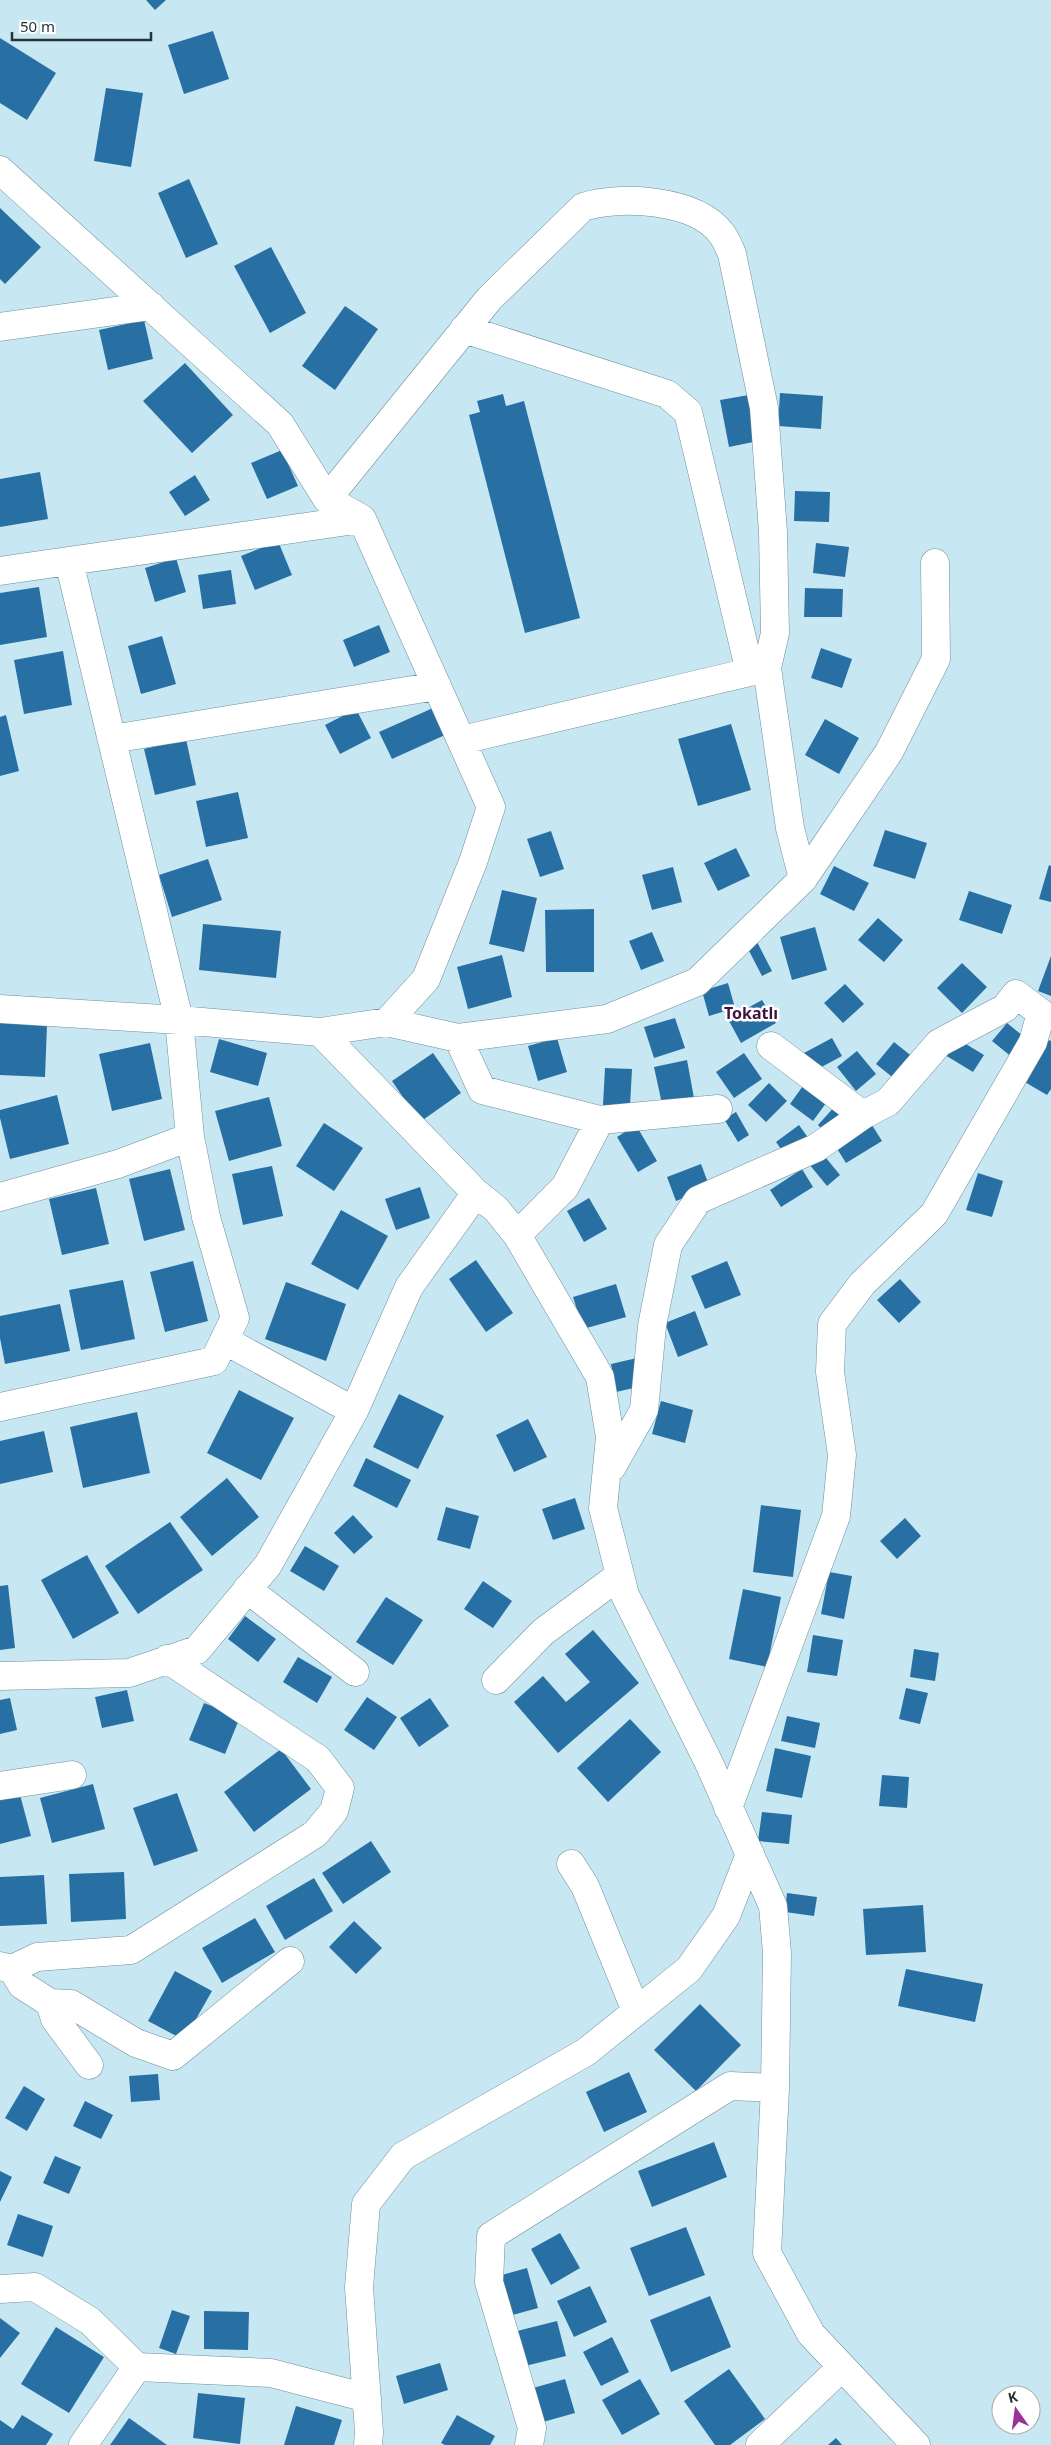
<svg xmlns="http://www.w3.org/2000/svg" width="1051" height="2445" font-family="'Noto Sans',sans-serif">
<style>
.building{fill:#2870a3}
.lines{fill:none;stroke-linecap:round;stroke-linejoin:round}
.minor-casing{stroke:#708f9a;stroke-width:29}
.minor{stroke:#fff;stroke-width:28}
.labels{text-anchor:middle;stroke-width:5;stroke-linejoin:round;paint-order:stroke}
.quarter-label{font-size:16px;font-weight:bold;fill:#431141;stroke:#fff}
</style>
<rect width="100%" height="100%" fill="#c7e7f3"/>
<!-- building -->
<path class="building" d="M146,0H166L155,10Z
M213,31L229,79L184,94L168,45Z
M0,38L56,73L27,120L0,103Z
M106,88L143,93L131,167L94,161Z
M189,179L218,244L186,258L158,193Z
M0,208L41,247L5,284L0,279Z
M271,247L306,313L270,333L234,266Z
M345,306L378,329L335,390L302,366Z
M144,320L153,359L108,370L99,330Z
M185,363L233,415L192,453L143,401Z
M780,393L823,396L821,429L778,426Z
M503,394L506,406L524,401L580,618L525,633L469,415L480,412L477,401Z
M749,395L758,441L729,447L720,400Z
M282,450L298,486L267,499L251,463Z
M40,472L48,519L0,527V479Z
M195,475L210,500L185,516L169,492Z
M795,491L830,492L829,522L794,521Z
M278,541L292,575L255,590L241,556Z
M816,543L849,547L845,577L813,573Z
M176,558L186,592L155,602L145,568Z
M231,570L236,604L203,609L198,575Z
M39,587L47,637L0,645V593Z
M805,588L843,589L842,617H804Z
M379,625L390,652L354,667L343,640Z
M162,636L176,684L141,694L128,646Z
M821,648L852,659L842,688L811,678Z
M63,651L72,705L24,714L14,660Z
M433,708L445,735L392,759L379,732Z
M356,709L371,738L340,754L325,725Z
M6,715L19,771L0,776V717Z
M825,719L859,738L839,774L805,755Z
M731,724L751,790L698,806L678,739Z
M186,739L196,785L155,795L144,749Z
M238,792L248,838L206,847L196,801Z
M885,830L927,843L915,879L873,866Z
M551,831L564,869L540,877L527,839Z
M736,848L750,876L718,891L704,863Z
M208,859L222,900L172,917L159,875Z
M1049,865L1051,866V902L1039,899Z
M834,866L869,883L854,911L820,894Z
M673,867L682,902L652,910L642,875Z
M502,890L537,898L524,952L489,944Z
M969,891L1012,905L1002,934L959,920Z
M594,909V972H546L545,910Z
M878,918L903,940L884,962L858,940Z
M203,924L281,931L276,978L199,970Z
M815,927L827,970L792,980L780,937Z
M652,932L664,961L641,970L629,941Z
M756,940L772,971L762,976L746,945Z
M502,955L512,997L468,1009L457,967Z
M1051,956V996L1038,991Z
M962,963L987,987L962,1013L937,988Z
M728,983L735,1008L709,1016L702,991Z
M845,984L864,1004L843,1023L824,1003Z
M762,1000L776,1023L741,1043L728,1019Z
M675,1018L685,1048L654,1058L644,1027Z
M0,1023L47,1025L45,1077L0,1075Z
M1007,1023L1028,1040L1013,1058L992,1041Z
M557,1038L567,1072L538,1081L528,1046Z
M832,1038L842,1056L814,1071L804,1053Z
M956,1038L984,1055L973,1072L945,1055Z
M219,1039L267,1053L258,1086L210,1072Z
M1049,1040L1051,1041V1089L1047,1095L1023,1081Z
M894,1042L914,1058L896,1080L876,1064Z
M150,1043L162,1099L112,1111L99,1054Z
M857,1051L876,1074L856,1091L837,1067Z
M433,1053L461,1093L420,1122L392,1081Z
M744,1053L762,1079L734,1098L716,1072Z
M687,1060L694,1098L662,1104L654,1067Z
M605,1068L632,1069L630,1106L603,1105Z
M769,1083L787,1101L766,1122L748,1105Z
M805,1083L829,1099L813,1121L790,1104Z
M57,1095L69,1144L10,1159L0,1118V1110Z
M269,1097L282,1146L229,1161L215,1111Z
M836,1105L847,1115L828,1135L818,1125Z
M736,1112L749,1135L738,1142L724,1119Z
M324,1123L363,1148L334,1191L296,1166Z
M636,1125L657,1161L638,1172L617,1137Z
M799,1125L809,1139L786,1156L776,1142Z
M872,1125L882,1141L846,1163L836,1147Z
M822,1153L840,1175L827,1186L809,1164Z
M701,1164L710,1188L676,1201L667,1177Z
M272,1166L283,1216L243,1225L232,1174Z
M170,1169L185,1230L144,1241L129,1179Z
M802,1169L813,1187L781,1207L770,1190Z
M978,1173L1003,1181L992,1217L966,1210Z
M420,1187L430,1218L396,1230L385,1199Z
M96,1188L109,1244L62,1255L49,1199Z
M589,1198L607,1229L584,1242L567,1211Z
M341,1210L388,1236L358,1290L311,1264Z
M476,1260L513,1313L486,1332L449,1279Z
M193,1261L208,1321L165,1332L150,1272Z
M727,1261L741,1295L705,1309L691,1276Z
M900,1279L921,1302L899,1323L877,1300Z
M123,1280L135,1339L81,1350L69,1290Z
M286,1282L346,1304L326,1361L265,1339Z
M616,1284L626,1317L583,1329L573,1297Z
M60,1304L70,1351L5,1364L0,1338V1316Z
M695,1311L708,1345L678,1357L665,1323Z
M637,1358L642,1386L616,1392L611,1364Z
M239,1390L294,1418L261,1480L207,1453Z
M399,1394L444,1416L418,1469L373,1447Z
M661,1401L693,1410L685,1443L652,1434Z
M137,1412L150,1473L83,1488L70,1427Z
M528,1419L547,1457L514,1472L496,1435Z
M44,1431L53,1472L0,1484V1441Z
M366,1458L411,1480L397,1508L353,1486Z
M227,1478L259,1517L212,1556L180,1517Z
M575,1498L585,1529L553,1540L542,1509Z
M761,1505L801,1510L793,1577L753,1572Z
M446,1507L479,1516L470,1549L437,1540Z
M353,1515L373,1537L354,1554L334,1533Z
M905,1518L921,1536L897,1559L880,1541Z
M170,1522L203,1570L138,1614L105,1566Z
M305,1546L339,1566L324,1591L290,1571Z
M87,1555L119,1613L73,1639L41,1580Z
M829,1572L852,1576L844,1619L821,1614Z
M483,1581L512,1601L493,1628L464,1609Z
M8,1585L15,1648L0,1650V1586Z
M743,1589L781,1597L767,1667L729,1659Z
M386,1597L423,1620L393,1665L356,1642Z
M245,1616L276,1639L258,1662L228,1639Z
M593,1630L639,1683L558,1753L514,1702L543,1676L566,1702L590,1682L565,1654Z
M813,1635L843,1640L837,1676L807,1672Z
M914,1649L939,1653L935,1681L910,1677Z
M298,1657L332,1677L317,1703L283,1682Z
M906,1688L928,1693L920,1724L899,1719Z
M127,1690L134,1721L102,1728L95,1697Z
M367,1697L397,1717L374,1750L344,1730Z
M10,1698L17,1730L0,1734V1700Z
M430,1698L449,1726L419,1747L400,1718Z
M204,1703L240,1717L225,1754L189,1740Z
M787,1716L820,1723L815,1748L781,1741Z
M630,1719L661,1752L608,1802L577,1768Z
M775,1748L811,1756L802,1798L766,1791Z
M281,1749L311,1789L254,1832L224,1792Z
M882,1775L909,1777L907,1808L879,1806Z
M93,1784L105,1829L52,1843L40,1798Z
M19,1791L31,1836L0,1844V1796Z
M177,1793L198,1851L154,1866L133,1808Z
M762,1812L792,1815L789,1844L758,1841Z
M371,1841L391,1872L343,1904L322,1873Z
M124,1872L126,1919L71,1922L69,1874Z
M44,1875L47,1924L0,1926V1877Z
M314,1878L333,1911L285,1940L266,1906Z
M787,1893L817,1897L814,1916L785,1912Z
M923,1905L926,1952L866,1955L863,1909Z
M255,1918L275,1952L222,1983L202,1948Z
M354,1921L382,1948L356,1974L329,1947Z
M906,1969L983,1984L975,2022L898,2006Z
M175,1971L212,1991L184,2040L148,2021Z
M700,2004L741,2045L696,2091L654,2050Z
M629,2072L647,2112L604,2132L586,2092Z
M158,2074L160,2100L131,2102L129,2076Z
M24,2086L45,2099L27,2131L5,2118Z
M85,2101L113,2115L101,2139L73,2126Z
M714,2142L727,2177L652,2207L638,2171Z
M55,2156L81,2167L69,2194L43,2183Z
M0,2171L12,2177L0,2202Z
M18,2214L53,2226L43,2257L7,2245Z
M686,2227L705,2275L649,2296L630,2248Z
M560,2233L580,2268L551,2285L531,2249Z
M527,2268L538,2308L505,2317L494,2277Z
M590,2286L607,2322L574,2337L557,2301Z
M710,2296L731,2347L671,2372L650,2320Z
M172,2310L190,2316L176,2354L159,2348Z
M204,2311L249,2312L248,2350L204,2349Z
M0,2318L20,2333L0,2358Z
M557,2321L566,2356L525,2366L517,2331Z
M56,2327L104,2357L69,2413L21,2384Z
M612,2337L629,2372L601,2386L583,2352Z
M440,2363L448,2390L404,2404L396,2376Z
M729,2369L765,2419L730,2445H715L684,2401Z
M565,2379L575,2413L543,2422L533,2388Z
M640,2379L660,2414L622,2435L602,2400Z
M198,2393L245,2398L240,2444L193,2438Z
M296,2406L342,2420L334,2445H284Z
M22,2415L53,2434L46,2445H0V2420L13,2429Z
M457,2415L495,2436L490,2445H445L441,2443Z
M129,2418L167,2445H110Z
M836,2438L842,2445H828Z"/>
<g class="lines">
<defs>
<path id="minor" d="M0,170L280,424L327,499L362,519L491,807L473,862L426,979L387,1022
M0,327L151,306
M464,329L667,394L688,412L750,672
M0,571L362,519
M112,739L437,686
M462,740L767,668
M803,879L889,752L936,659L935,563
M0,1009L179,1020L320,1032L476,1193L496,1209L517,1235L600,1377L610,1437L603,1508L625,1595L708,1761L773,1906L777,1953L775,2088L767,2253L811,2334L916,2445
M320,1032L387,1022L458,1038L607,1019L697,982L803,879L790,828L767,668L775,633L773,532L764,408L732,254C729,247 726,239 721,233C695,199 620,195 583,207L489,299L327,499
M458,1038L482,1090L600,1120L718,1109
M771,1046L863,1115
M0,1197L118,1164L190,1137L179,1020L69,561
M517,1235L565,1187L600,1120
M224,1340L354,1411
M0,1407L214,1361L235,1318L206,1217L190,1137
M612,1467L644,1410L652,1326L668,1245L698,1200L816,1148L863,1115L888,1102L939,1043L1005,1008L1016,994L1041,1013L1033,1042L934,1214L862,1284L832,1324L830,1372L842,1455L836,1516L728,1808
M247,1589L355,1672
M0,1676L129,1673L197,1650L268,1565L354,1411L409,1287L476,1193
M496,1680L543,1632L620,1575
M0,1786L72,1775
M571,1864L585,1886L636,2011
M0,1966L12,1969L37,1957L131,1950L315,1834L334,1811L340,1788L318,1759L167,1659
M12,1969L22,1985L50,2003L71,2004L136,2043L173,2056L290,1961
M50,2003L55,2019L89,2065
M0,2289L35,2287L90,2321L137,2367L271,2373L367,2398
M83,2445L137,2367
M368,2445L369,2432L359,2287L366,2204L403,2156L586,2052L689,1969L726,1916L750,1854
M529,2445L532,2428L489,2282L491,2236L730,2086L775,2088
M760,2445L842,2367"/>
</defs>
<!-- minor casing -->
<use href="#minor" class="minor-casing"/>
<!-- minor -->
<use href="#minor" class="minor"/>
</g>
<g class="labels">
<!-- quarter labels -->
<g class="quarter-label">
<text x="751" y="1019">Tokatlı</text>
</g>
</g>
<!-- north arrow -->
<g transform="translate(1016 2410) rotate(346)"><circle r="24" fill="#ffffff" stroke="#a8adaf"/>
<path d="M0-4L9 19L0 12L-9 19Z" fill="#993296"/>
<text y="-8" font-size="14" font-weight="bold" text-anchor="middle" fill="#263338">K</text>
</g>
<!-- scale -->
<path d="M12 32v8h139v-8" fill="none" stroke="#263338" stroke-width="2.5"/>
<text x="20" y="32" font-size="15" fill="#263338" stroke="#ffffff" stroke-width="4" paint-order="stroke">50 m</text>
</svg>
